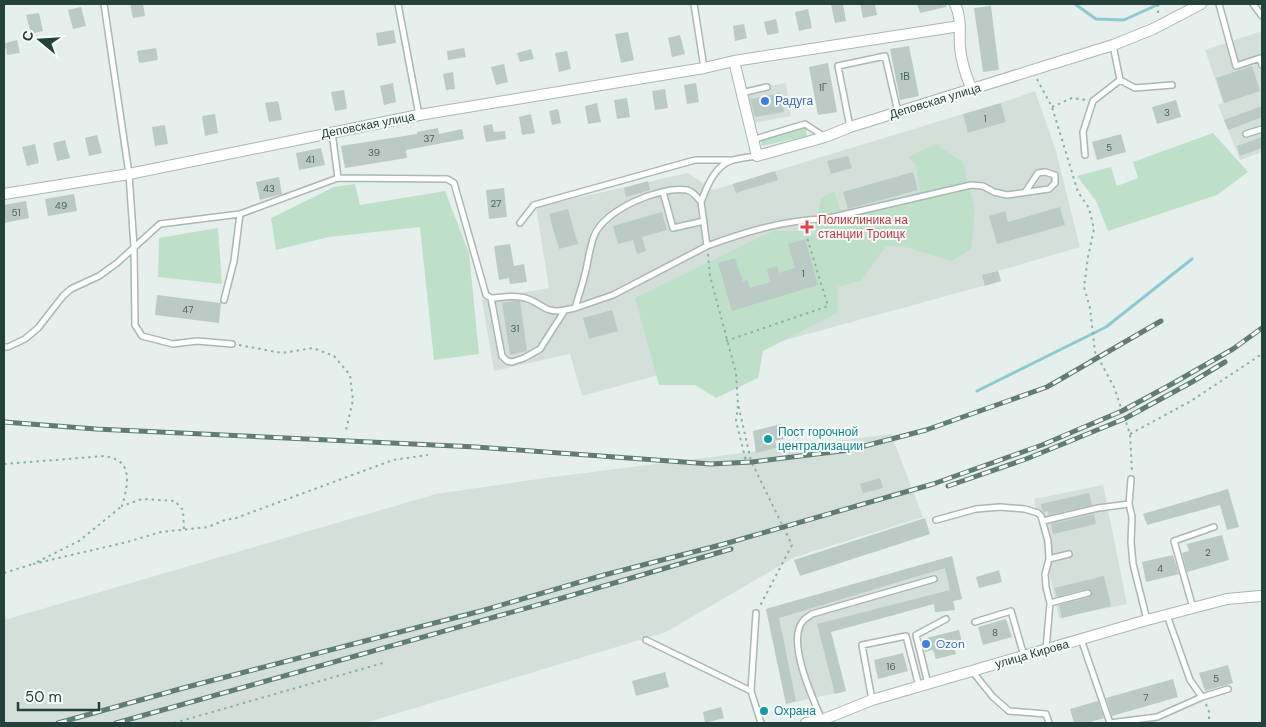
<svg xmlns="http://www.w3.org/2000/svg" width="1266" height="727" font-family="'DM Sans',sans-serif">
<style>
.built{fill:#d4dfda}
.green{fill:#bfe0c8}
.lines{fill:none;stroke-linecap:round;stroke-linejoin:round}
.stream{stroke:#8ec9d4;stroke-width:3}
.building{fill:#bbcac4}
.lane-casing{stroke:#a8b8b2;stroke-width:8}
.street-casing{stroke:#a8b8b2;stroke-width:12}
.path{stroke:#86b3a5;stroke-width:2;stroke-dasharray:2.5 4;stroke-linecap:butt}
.lane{stroke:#fff;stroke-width:5}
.street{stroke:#fff;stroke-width:10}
.rail-casing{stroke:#5f7d75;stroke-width:5}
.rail{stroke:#f7fbf9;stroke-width:3;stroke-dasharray:9;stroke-linecap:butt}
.shop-dot{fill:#3f7fe0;stroke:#f7fbf9;stroke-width:2}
.health-dot{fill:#e0444e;stroke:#f7fbf9;stroke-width:2}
.culture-dot{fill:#0f9aa8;stroke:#f7fbf9;stroke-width:2}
.labels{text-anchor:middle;stroke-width:4;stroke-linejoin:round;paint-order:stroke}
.number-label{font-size:10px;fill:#4a645c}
.shop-label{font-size:12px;fill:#366cbe;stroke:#f7fbf9;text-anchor:start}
.street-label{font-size:12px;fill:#24423a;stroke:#f7fbf9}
.health-label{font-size:12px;fill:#be3a42;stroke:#f7fbf9;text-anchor:start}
.culture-label{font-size:12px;fill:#0d838f;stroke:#f7fbf9;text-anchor:start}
</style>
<rect width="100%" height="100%" fill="#e6efeb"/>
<!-- built -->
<path class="built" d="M1262,31V152L1240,160L1218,105L1223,103L1205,50Z
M786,83L791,116L749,124L743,91Z
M1035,91L1056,151L1080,247L998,271L1001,281L582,396L570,354L494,371L482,300L549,288L536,207L688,173L713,190L963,114L969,133L1006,122L1001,103Z
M891,434L923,517L795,557L666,632L365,723H4V620L436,494L545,478Z
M1103,485L1127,604L1059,618L1034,499Z
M952,556L962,599L953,601L955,610L935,612L934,604L831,632L846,691L786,704L766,609Z"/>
<!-- green -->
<path class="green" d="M806,127L807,136L762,146L760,138Z
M1213,133L1248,172L1217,195L1108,231L1096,201L1077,176L1111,167L1117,186L1138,178L1133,162Z
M935,144L963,162L975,212L971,249L952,261L905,247L886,246L862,280L838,287L837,313L763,351L758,378L716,398L695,385H659L635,298L773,231H803L813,235L821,198L834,191L840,209L847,211L920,192L916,165L908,157Z
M355,184L360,205L445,191L469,253L479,354L434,360L420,227L329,237L276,250L271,218L334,187Z
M218,228L222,284L158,277L159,238Z"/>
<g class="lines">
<!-- stream -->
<path class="stream" d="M1075,4L1096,19L1124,20L1159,4
M977,391L1106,327L1192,259"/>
</g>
<!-- building -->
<path class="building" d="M130,4H143L145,16L133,18Z
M831,4H843L846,21L835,23Z
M860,4H875L877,15L863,18Z
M917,4H946V7L920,13Z
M991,6L999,70L983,72L974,8Z
M81,7L86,26L73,29L68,10Z
M808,9L812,28L799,31L795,12Z
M39,13L43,31L31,34L26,15Z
M776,19L779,33L767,35L764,22Z
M744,24L747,38L735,41L733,26Z
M394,30L396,43L378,46L376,33Z
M628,32L634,60L621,63L615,34Z
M680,35L685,54L672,57L668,38Z
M17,40L20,53L7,55L5,43Z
M909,46L919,96L900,100L890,49Z
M156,48L158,60L139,63L137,51Z
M464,48L466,57L448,60L447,51Z
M531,49L534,59L520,62L517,53Z
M567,51L571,69L559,72L555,53Z
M828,63L837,112L818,115L809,67Z
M504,64L508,82L496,85L491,67Z
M1252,66L1260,91L1224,103L1216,78Z
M453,72L455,89L446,90L443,74Z
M393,83L396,102L384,105L380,86Z
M696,83L699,102L687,104L684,85Z
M665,89L668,108L655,110L652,91Z
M344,90L347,109L335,111L331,92Z
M780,93L784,112L755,117L750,99Z
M627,98L630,117L617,119L614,100Z
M1176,100L1181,117L1157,124L1152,107Z
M278,101L282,120L269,122L265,103Z
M597,103L601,122L588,124L585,106Z
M1001,103L1006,122L968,133L963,114Z
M1262,106V117L1228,130L1224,120Z
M558,109L561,123L552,125L549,111Z
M215,114L218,133L205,136L202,116Z
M531,114L535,133L522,135L519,117Z
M492,124L494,132L505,131L506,139L486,142L483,126Z
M165,125L168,144L155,146L152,127Z
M438,128L439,134L462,129L464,139L406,150L407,158L345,168L341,146L417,134V132Z
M1121,134L1126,152L1097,160L1092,142Z
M97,135L102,153L89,156L85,138Z
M1262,137V148L1240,156L1237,146Z
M65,140L70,158L57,161L53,143Z
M35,144L39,163L27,166L22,147Z
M321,148L325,165L299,170L296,153Z
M848,156L852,168L831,174L827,161Z
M775,171L778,180L736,193L733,184Z
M913,172L918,190L848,209L843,192Z
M279,177L282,194L260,200L256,182Z
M648,181L650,190L626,197L624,188Z
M504,188L507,217L489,219L486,190Z
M74,194L77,211L48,216L45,199Z
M26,201L29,218L4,223V205Z
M1060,207L1065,225L997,244L989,216L1005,211L1008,222Z
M568,209L578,244L559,249L549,214Z
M662,212L667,230L642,237L646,251L637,254L633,240L618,244L613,226Z
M805,239L818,285L732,311L718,263L735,258L743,282L747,280L750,288L770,282L767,269L777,266L779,273L795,268L788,244Z
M510,244L514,266L524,264L527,282L510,284L509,278L499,280L494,246Z
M998,271L1001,281L985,286L982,275Z
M157,295L221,303L219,323L155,315Z
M516,301H520L527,351L510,355L502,303Z
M612,310L618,331L589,339L583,318Z
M781,424L784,439L775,441L777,448L756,453L753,431Z
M880,478L883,488L863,493L860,484Z
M1228,489L1239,527L1227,530L1220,505L1147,525L1143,514Z
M1089,493L1092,505L1049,515L1048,511L1043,512L1041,504Z
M1094,514L1096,524L1053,534L1051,524Z
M925,518L930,534L800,576L794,560Z
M1222,535L1229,560L1187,572L1182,553L1189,551L1187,544Z
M1173,555L1179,574L1146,582L1142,562Z
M952,556L962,599L953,601L955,610L935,612L934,604L831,632L846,691L835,694L817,624L950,590L945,568L779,618L796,701L786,704L766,609Z
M999,570L1002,582L979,588L976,577Z
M1104,576L1111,606L1062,618L1059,605L1089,597L1092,592L1091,590L1087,589L1057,597L1054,588Z
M1006,619L1012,637L983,645L978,627Z
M959,630L962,642L953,644L956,654L936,659L933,650L925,652L922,639Z
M903,653L908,671L878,679L874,660Z
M1228,665L1233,683L1205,691L1199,673Z
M665,672L669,687L636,696L632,681Z
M1173,679L1178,697L1112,716L1106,698Z
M1098,701L1104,718L1087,723H1074L1070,709Z
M721,707L724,718L705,723L703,712Z"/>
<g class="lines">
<defs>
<path id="lane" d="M104,4L129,174L134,247L135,325L142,336L173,344L197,341L232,344
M398,4L419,115
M694,4L704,68
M1219,4L1236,66L1260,58L1262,65
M1253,4L1262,16
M1113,45L1120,80L1135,88L1172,85
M741,93L767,87
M850,127L838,66L885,56L898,112
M332,132L338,178
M1246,134L1262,129
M752,140L805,124L825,137
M1085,155L1083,132L1093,101L1120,80
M663,192L673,228L704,221
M701,202L707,246C745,232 784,220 825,219L971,185L983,186L994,192L1007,195L1049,189L1055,183V175L1045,172L1038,173L1026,191
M520,223L534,205L695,160H730
M491,298C500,298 511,295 520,297C540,299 542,315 565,310
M224,300L234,261L240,214
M575,308L613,295L707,246
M4,347H8L25,339L38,328L63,296L71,289L99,276L117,263L160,224L240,214L338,178L447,179L454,183L486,295L491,298L502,356L507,361L512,362L524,358L540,349L565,310L575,308C579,295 583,283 586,270C588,260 590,247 594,236C604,210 659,186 687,190C694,192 697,197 701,202C707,186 715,165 733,160C741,158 749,157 757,156
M1131,479L1129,504L1132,517L1131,542L1133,564L1147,620
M936,520L976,509L1000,507L1025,509L1038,513L1041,516L1048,541L1049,559L1045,574L1046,587L1050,603L1046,649
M1043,521L1098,508L1129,504
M1049,559L1069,554
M1050,603L1088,593
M1193,608L1174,541L1214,527
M975,622L1011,611L1024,656
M1081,639L1110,723L1157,717L1202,697L1190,680L1167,615
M646,640L751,691L761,723
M972,671L993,697L1009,711L1046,714L1049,723
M928,684L916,635L946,619
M751,691L756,613
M1202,697L1228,689
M872,700L862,645L906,636L919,686
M822,720C813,699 786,641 803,621C805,618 810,616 812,614L934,579"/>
<path id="street" d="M955,4C962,18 959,33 960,47C961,62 966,76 972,90
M734,61L757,156L825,137L850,127L1113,45L1153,29L1201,4
M4,194L129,174L419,115L704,68L734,61L960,26
M806,723L822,720L872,700L1147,620L1227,599L1260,596"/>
</defs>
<!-- lane casing -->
<use href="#lane" class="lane-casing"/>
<!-- street casing -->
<use href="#street" class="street-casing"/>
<!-- path -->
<path class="path" d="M1158,4V15
M1037,79L1052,107L1078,192L1089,208L1094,229L1088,257L1084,287L1090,308L1095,352L1114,387L1130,434L1132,472
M1052,107L1072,98L1086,100
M708,254L710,276L736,373L738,404L751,461L792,545L760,606
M726,341L828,306L804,228
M239,345L282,353L313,348L334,356L350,375L353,400L346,430
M738,406L736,421L746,461H751
M1130,434L1191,401L1262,354
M4,464L105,456C109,457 114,458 117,460C133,468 126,492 122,506L142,499L175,501L183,510L184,530
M37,562L79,541L122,506
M33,564L127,542L161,532L208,527L225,520L236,518L393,460L428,455
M4,573L33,564
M1206,704L1209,712V723
M174,723L383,663"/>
<!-- lane -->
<use href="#lane" class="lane"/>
<!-- street -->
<use href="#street" class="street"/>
<defs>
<path id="rail" d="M4,422L96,429L476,447L711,464L752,462L849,450L926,430L1047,387L1161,321
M948,486L1026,459L1124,419L1192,382L1225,362
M58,723L187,687L481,611L604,575L724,544L933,484L1042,445L1122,411L1170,385L1233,349L1262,328
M116,723L559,599L731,549"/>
</defs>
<!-- rail casing -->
<use href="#rail" class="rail-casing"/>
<!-- rail -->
<use href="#rail" class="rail"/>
</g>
<!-- markers -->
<g class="shop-dot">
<circle cx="765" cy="101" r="5"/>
<circle cx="926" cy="644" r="5"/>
</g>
<path class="health-dot" d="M804.5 219.5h5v5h5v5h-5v5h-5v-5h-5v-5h5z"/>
<g class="culture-dot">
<circle cx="768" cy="439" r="5"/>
<circle cx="764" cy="711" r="5"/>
</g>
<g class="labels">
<!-- number labels -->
<g class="number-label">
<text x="905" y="80">1В</text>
<text x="823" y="91">1Г</text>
<text x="1167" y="116">3</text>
<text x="985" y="122">1</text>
<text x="429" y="142">37</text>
<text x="1109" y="151">5</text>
<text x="374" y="156">39</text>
<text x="310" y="163">41</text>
<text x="269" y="192">43</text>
<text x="496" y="207">27</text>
<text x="61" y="209">49</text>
<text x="16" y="216">51</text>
<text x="803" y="277">1</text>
<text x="188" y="313">47</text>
<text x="515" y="332">31</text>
<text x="1208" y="556">2</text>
<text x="1160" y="572">4</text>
<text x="995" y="636">8</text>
<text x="891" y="670">16</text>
<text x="1216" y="682">5</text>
<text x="1146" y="701">7</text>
</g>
<!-- shop labels -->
<g class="shop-label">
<text x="775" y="105">Радуга</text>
<text x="936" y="648">Ozon</text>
</g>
<!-- street labels -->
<g class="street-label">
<text transform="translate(935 101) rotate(-17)" y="4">Деповская улица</text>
<text transform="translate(368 125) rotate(-11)" y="4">Деповская улица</text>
<text transform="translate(1032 654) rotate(-16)" y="4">улица Кирова</text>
</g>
<!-- health labels -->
<g class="health-label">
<text x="818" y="224">Поликлиника на<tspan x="818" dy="14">станции Троицк</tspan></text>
</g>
<!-- culture labels -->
<g class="culture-label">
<text x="778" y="436">Пост горочной<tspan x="778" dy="14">централизации</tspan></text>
<text x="774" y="715">Охрана</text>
</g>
</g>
<!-- border -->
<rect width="1266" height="727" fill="none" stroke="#24423a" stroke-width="10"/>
<!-- north arrow -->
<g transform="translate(40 40) rotate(288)" stroke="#f7fbf9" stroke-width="4" paint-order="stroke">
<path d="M0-4L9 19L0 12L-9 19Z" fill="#24423a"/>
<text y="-8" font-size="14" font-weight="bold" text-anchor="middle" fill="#24423a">С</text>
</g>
<!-- scale -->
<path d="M18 702v8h81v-8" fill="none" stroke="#24423a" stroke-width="2.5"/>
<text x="25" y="702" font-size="15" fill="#24423a" stroke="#f7fbf9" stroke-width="4" paint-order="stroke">50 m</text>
</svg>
